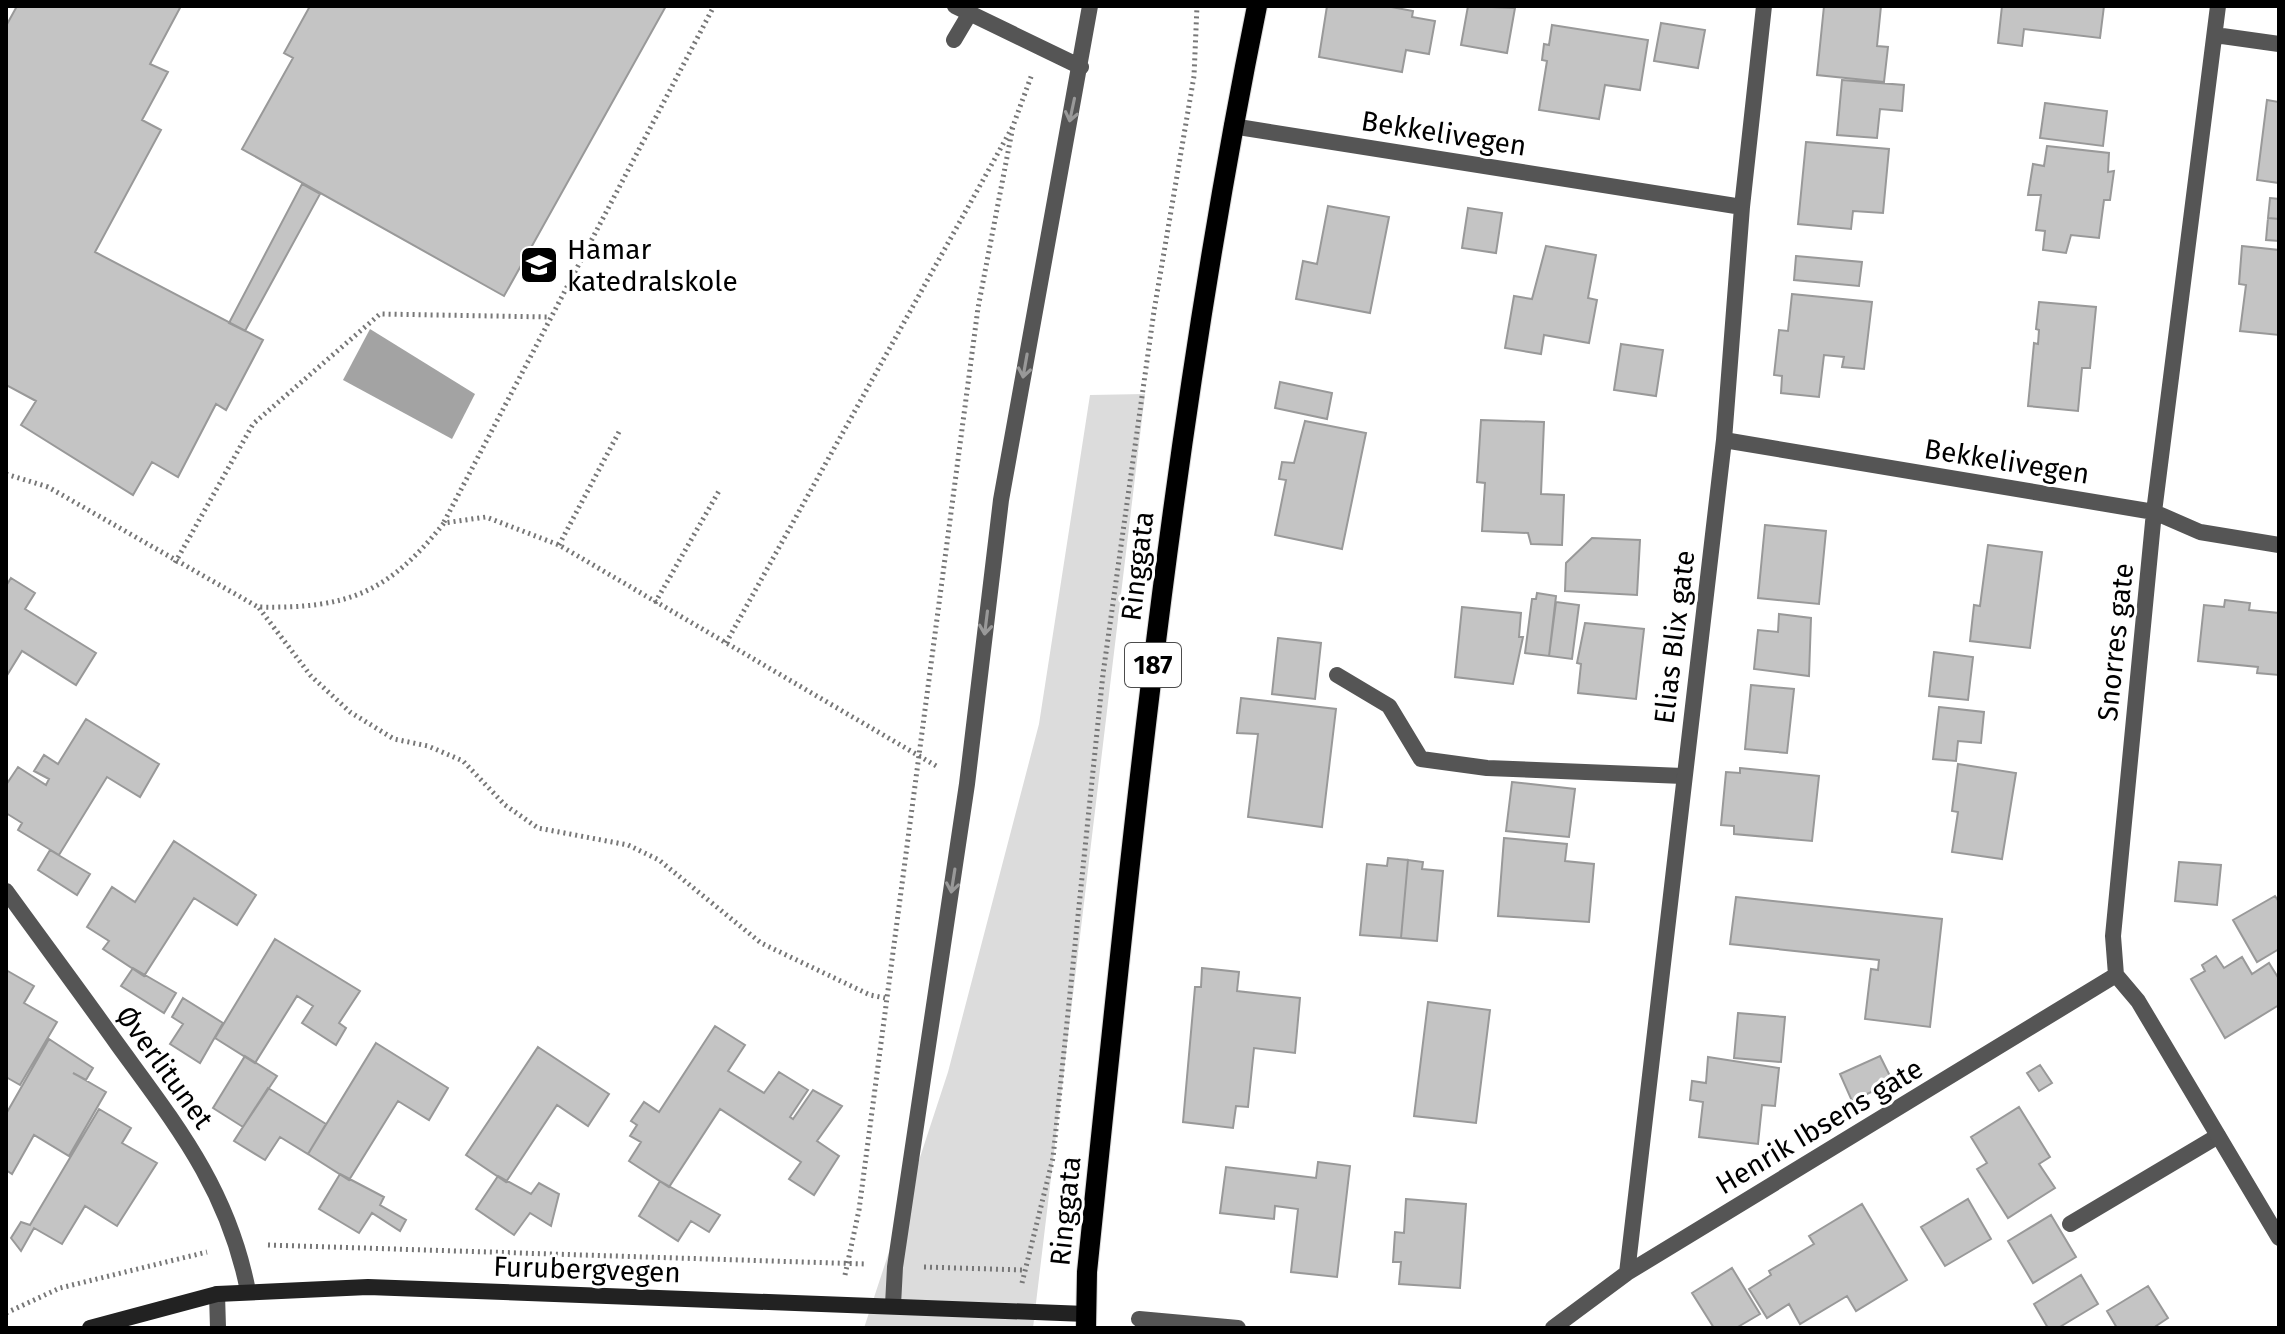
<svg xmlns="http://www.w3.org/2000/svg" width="2285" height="1334" font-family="'Fira Sans',sans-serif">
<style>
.green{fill:#dcdcdc}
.water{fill:#a3a3a3}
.building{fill:#c4c4c4;stroke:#999;stroke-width:2}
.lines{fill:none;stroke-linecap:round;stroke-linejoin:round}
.primary-casing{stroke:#dbdbdb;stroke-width:22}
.path{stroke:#777;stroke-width:5;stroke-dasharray:2 4;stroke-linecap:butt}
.service{stroke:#555;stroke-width:16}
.minor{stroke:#555;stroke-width:16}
.secondary{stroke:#222;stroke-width:16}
.primary{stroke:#000;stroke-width:20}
.oneway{stroke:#999}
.labels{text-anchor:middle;stroke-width:6;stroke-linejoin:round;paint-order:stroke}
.shield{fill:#fff;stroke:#4c4c4c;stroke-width:2}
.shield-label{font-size:26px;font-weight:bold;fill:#000}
.street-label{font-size:28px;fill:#000;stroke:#fff}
.poi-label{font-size:28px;fill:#000;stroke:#fff;text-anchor:start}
</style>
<rect width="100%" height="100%" fill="#fff"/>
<!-- green -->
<path class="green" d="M1145,394L1033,1328H864L948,1072L1039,724L1090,395Z"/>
<!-- water -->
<path class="water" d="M370,329L475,394L452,439L343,380Z"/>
<!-- building -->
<path class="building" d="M17,6H181L150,64L168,72L142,120L161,130L95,252L263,340L226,410L216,404L178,477L152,462L133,495L21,425L36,401L6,385V26Z
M310,6H666L504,296L242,149L293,58L284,53Z
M1327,6H1386L1413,11L1412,17L1435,21L1429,54L1406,50L1402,72L1319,57Z
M1468,6L1515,8L1507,53L1461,45Z
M1824,6H1881L1877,46L1888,47L1884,82L1817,75Z
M2002,6H2104L2100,38L2024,29L2022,46L1998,43Z
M1661,23L1705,30L1698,68L1654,61Z
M1552,25L1648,40L1640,90L1605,85L1599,119L1539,110L1547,61L1542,60L1544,44L1549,45Z
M1842,80L1904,85L1902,111L1880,109L1877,138L1837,135Z
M2267,100L2279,102V183L2257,180Z
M2045,103L2107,111L2103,146L2040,138Z
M1806,142L1889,149L1883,213L1853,211L1851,229L1798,224Z
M2047,146L2109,153L2108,172L2114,171L2110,200H2104L2099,238L2071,235L2066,253L2043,250L2045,231L2036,230L2041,195H2028L2033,164L2044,166Z
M302,184L320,194L245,331L229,323Z
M2270,198L2279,199V219L2268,218Z
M1328,206L1389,217L1370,313L1296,299L1303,261L1317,264Z
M1468,208L1502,213L1496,253L1462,248Z
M2268,218L2279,219V241L2266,240Z
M1546,246L1596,255L1588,298L1597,300L1589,343L1544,335L1541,354L1505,348L1514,296L1532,299Z
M2242,246L2279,250V335L2240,331L2246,285L2239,284Z
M1796,256L1862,262L1859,286L1794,280Z
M1792,294L1872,302L1864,369L1842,367L1844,357L1824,355L1819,397L1781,393L1782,376L1774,375L1779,330L1788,331Z
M2039,302L2096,307L2090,368H2082L2078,411L2028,406L2034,343L2038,344L2039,330L2036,329Z
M1621,344L1663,350L1656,396L1614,390Z
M1280,382L1332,393L1327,419L1275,408Z
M1481,420L1544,422L1541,494L1564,495L1562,545L1531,544L1528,533L1482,531L1485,483L1477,482Z
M1305,421L1366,433L1342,549L1275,535L1286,480L1279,479L1282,462L1294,463Z
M1765,525L1826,531L1819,604L1758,598Z
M1592,538L1640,540L1637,595L1565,591L1566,563Z
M1988,545L2042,552L2030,648L1970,641L1974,605L1980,606Z
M11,578L35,593L25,609L96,653L76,685L22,651L6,677V586Z
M1537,593L1556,596L1549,656L1525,653L1532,599H1536Z
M2225,600L2250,603L2249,610L2279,613V675L2257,673L2258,667L2198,661L2204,605L2224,607Z
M1556,602L1579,605L1572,659L1549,656Z
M1462,607L1521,613L1519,637H1523L1513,684L1455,677Z
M1779,614L1811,618L1809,676L1754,669L1758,630L1778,632Z
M1585,623L1644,629L1636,699L1578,693L1581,664L1577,663Z
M1278,638L1321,643L1315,699L1272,694Z
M1934,652L1973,657L1968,700L1929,696Z
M1751,685L1794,689L1787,753L1745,749Z
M1241,698L1336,709L1322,827L1248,817L1258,734L1237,733Z
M1939,707L1984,712L1981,743L1958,741L1956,761L1933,759Z
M86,719L159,764L140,797L107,777L59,855L18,830L22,823L6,813V785L18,767L46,785L49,779L34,771L44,755L58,764Z
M1958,764L2016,773L2002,859L1952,852L1958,812L1952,811Z
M1740,768L1819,776L1812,841L1734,834V826L1721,825L1726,772L1740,773Z
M1512,782L1575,789L1569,837L1506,831Z
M1504,838L1567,844L1565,861L1594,864L1589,922L1498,916Z
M174,841L256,895L237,925L194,898L144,976L103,949L109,941L87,927L112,887L135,902Z
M50,850L90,874L77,895L38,870Z
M1388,858L1408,860L1401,938L1360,935L1367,864L1387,866Z
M1408,860L1423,862L1422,869L1443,871L1437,941L1401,938Z
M2179,862L2221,865L2217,905L2175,901Z
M2275,896L2279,902V949L2257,962L2233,920Z
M1736,897L1942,919L1930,1027L1865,1019L1871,969L1878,970L1879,960L1730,944Z
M275,939L360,991L339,1023L346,1028L336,1045L302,1023L313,1006L297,996L255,1063L215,1038Z
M2216,956L2224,968L2242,957L2252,974L2269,963L2279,979V1005L2225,1038L2191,979L2205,971L2202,965Z
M133,968L176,993L164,1013L121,986Z
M1202,968L1239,972L1237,991L1300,998L1295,1053L1254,1048L1248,1107L1236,1106L1233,1128L1183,1122L1195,987H1201Z
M6,970L34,986L24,1003L57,1022L20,1085L6,1077Z
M183,998L223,1023L200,1063L170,1044L183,1024L172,1017Z
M1428,1002L1490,1010L1476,1123L1414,1116Z
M1738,1013L1785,1017L1781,1062L1734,1058Z
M715,1026L745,1045L728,1071L764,1093L779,1072L808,1090L790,1117L793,1119L813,1090L842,1106L817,1141L839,1156L814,1195L789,1179L801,1162L720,1109L669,1187L629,1161L641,1142L630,1136L637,1125L631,1121L644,1102L659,1112Z
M49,1039L93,1068L86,1080L73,1073L106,1092L69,1156L34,1135L12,1174L6,1170V1114Z
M376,1043L448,1088L429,1120L398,1101L349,1180L308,1154Z
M538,1047L609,1094L588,1126L557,1105L506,1182L466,1155Z
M245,1056L277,1076L243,1127L213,1108Z
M1880,1056L1893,1082L1852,1101L1840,1074Z
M1708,1057L1779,1068L1775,1106L1762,1105L1758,1144L1699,1137L1703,1102L1690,1100L1692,1081L1706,1083Z
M2040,1065L2052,1083L2039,1091L2027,1073Z
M268,1088L326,1124L308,1154L280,1137L265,1160L234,1141Z
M2019,1107L2050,1157L2039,1164L2055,1188L2008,1218L1977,1169L1987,1163L1971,1137Z
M99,1109L131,1128L122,1143L157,1163L117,1226L85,1206L62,1244L34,1228L21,1251L11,1238L21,1222L30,1225Z
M1318,1162L1350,1166L1337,1277L1291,1272L1298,1209L1275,1206L1274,1219L1220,1213L1226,1167L1316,1178Z
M340,1174L384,1197L380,1205L406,1220L400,1231L372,1213L359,1233L319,1209Z
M498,1176L531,1194L539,1183L559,1194L551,1226L530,1213L514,1235L476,1209Z
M660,1181L720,1215L709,1232L691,1221L678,1241L639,1216Z
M1406,1199L1466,1204L1460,1288L1399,1284L1401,1262H1393L1395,1232L1404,1233Z
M1968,1199L1991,1239L1945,1266L1921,1227Z
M1862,1204L1907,1280L1856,1311L1847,1296L1800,1324L1789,1304L1767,1318L1749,1289L1771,1275L1769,1271L1814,1244L1809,1236Z
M2051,1215L2076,1257L2033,1283L2008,1241Z
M1732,1268L1760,1314L1736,1328H1714L1692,1293Z
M2081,1275L2098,1304L2058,1328H2048L2034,1304Z
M2148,1286L2168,1318L2153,1328H2117L2107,1311Z"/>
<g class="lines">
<defs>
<path id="primary" d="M1086,1328L1087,1272C1131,848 1172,424 1257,6"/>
</defs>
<!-- primary casing -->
<use href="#primary" class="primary-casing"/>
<!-- path -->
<path class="path" d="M6,474L48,487L258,607C348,609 388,593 444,523L486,517L559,545L938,767
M444,522L714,6
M559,545L620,430
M175,563L253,424L380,314L549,317
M655,603L719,491
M259,608L311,676L350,712L394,739L428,746L463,761L505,805L538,828L628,845L659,860L761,943L870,995L885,998
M726,643L1013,126L1032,74
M268,1245L866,1264
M924,1267L1024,1270
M845,1275L859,1210L978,308L1013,126
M1022,1283L1053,1158L1103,674L1154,311L1194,76L1197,6
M6,1313L60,1288L207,1252"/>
<!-- service -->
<path class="service" d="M955,6L1081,67
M954,40L970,13
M1337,675L1389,706L1421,759L1487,768L1683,776
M2070,1224L2218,1136
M217,1294L218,1328
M893,1305L895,1267L967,784L1001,500L1090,6"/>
<!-- minor -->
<path class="minor" d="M2218,6L2154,512L2113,936L2116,975L2138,1001L2279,1238
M2215,35L2279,44
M1232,126L1742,207
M1724,440L2154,512L2200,532L2279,545
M6,891C43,942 81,993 118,1045C177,1126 228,1189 248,1291
M1627,1273L1724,440L1742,207L1764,6
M1139,1319L1238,1328
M1553,1328L1627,1273L2116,975"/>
<!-- secondary -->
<path class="secondary" d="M90,1328L217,1294L368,1287L1086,1314"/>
<!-- primary -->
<use href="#primary" class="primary"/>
</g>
<!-- one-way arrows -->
<defs><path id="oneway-shaft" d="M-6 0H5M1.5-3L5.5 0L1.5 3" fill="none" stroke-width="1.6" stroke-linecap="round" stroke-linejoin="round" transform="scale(2)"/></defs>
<g class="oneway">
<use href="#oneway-shaft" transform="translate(1072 110) rotate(102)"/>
<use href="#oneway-shaft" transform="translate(1025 366) rotate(100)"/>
<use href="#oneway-shaft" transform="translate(986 623) rotate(97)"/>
<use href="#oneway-shaft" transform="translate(953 881) rotate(99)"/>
</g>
<!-- icons -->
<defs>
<symbol id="school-square" viewBox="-11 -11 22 22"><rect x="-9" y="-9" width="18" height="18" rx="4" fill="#000" stroke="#fff"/><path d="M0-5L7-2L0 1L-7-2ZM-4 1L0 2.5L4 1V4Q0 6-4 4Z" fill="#fff"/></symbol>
</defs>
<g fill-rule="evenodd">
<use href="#school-square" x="517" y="243" width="44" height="44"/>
</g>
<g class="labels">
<!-- shield labels -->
<rect class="shield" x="1125" y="643" width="56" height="44" rx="6"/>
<g class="shield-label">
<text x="1153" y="674">187</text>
</g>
<!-- street labels -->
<g class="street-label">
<text transform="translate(1444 133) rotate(9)" y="10">Bekkelivegen</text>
<text transform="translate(2007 461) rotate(9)" y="10">Bekkelivegen</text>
<text transform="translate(1137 566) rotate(-83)" y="10">Ringgata</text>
<text transform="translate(1674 637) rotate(-83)" y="10">Elias Blix gate</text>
<text transform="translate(2115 642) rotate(-84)" y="10">Snorres gate</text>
<text transform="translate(165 1067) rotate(54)" y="10">Øverlitunet</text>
<text transform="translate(1819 1126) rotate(-31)" y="10">Henrik Ibsens gate</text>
<text transform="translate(1065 1211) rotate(-84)" y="10">Ringgata</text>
<text transform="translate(587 1269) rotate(2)" y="10">Furubergvegen</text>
</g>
<!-- poi labels -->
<g class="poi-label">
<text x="567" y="259">Hamar<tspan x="567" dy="32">katedralskole</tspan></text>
</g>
</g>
<!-- border -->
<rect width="2285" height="1334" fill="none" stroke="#000000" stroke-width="16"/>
</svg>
